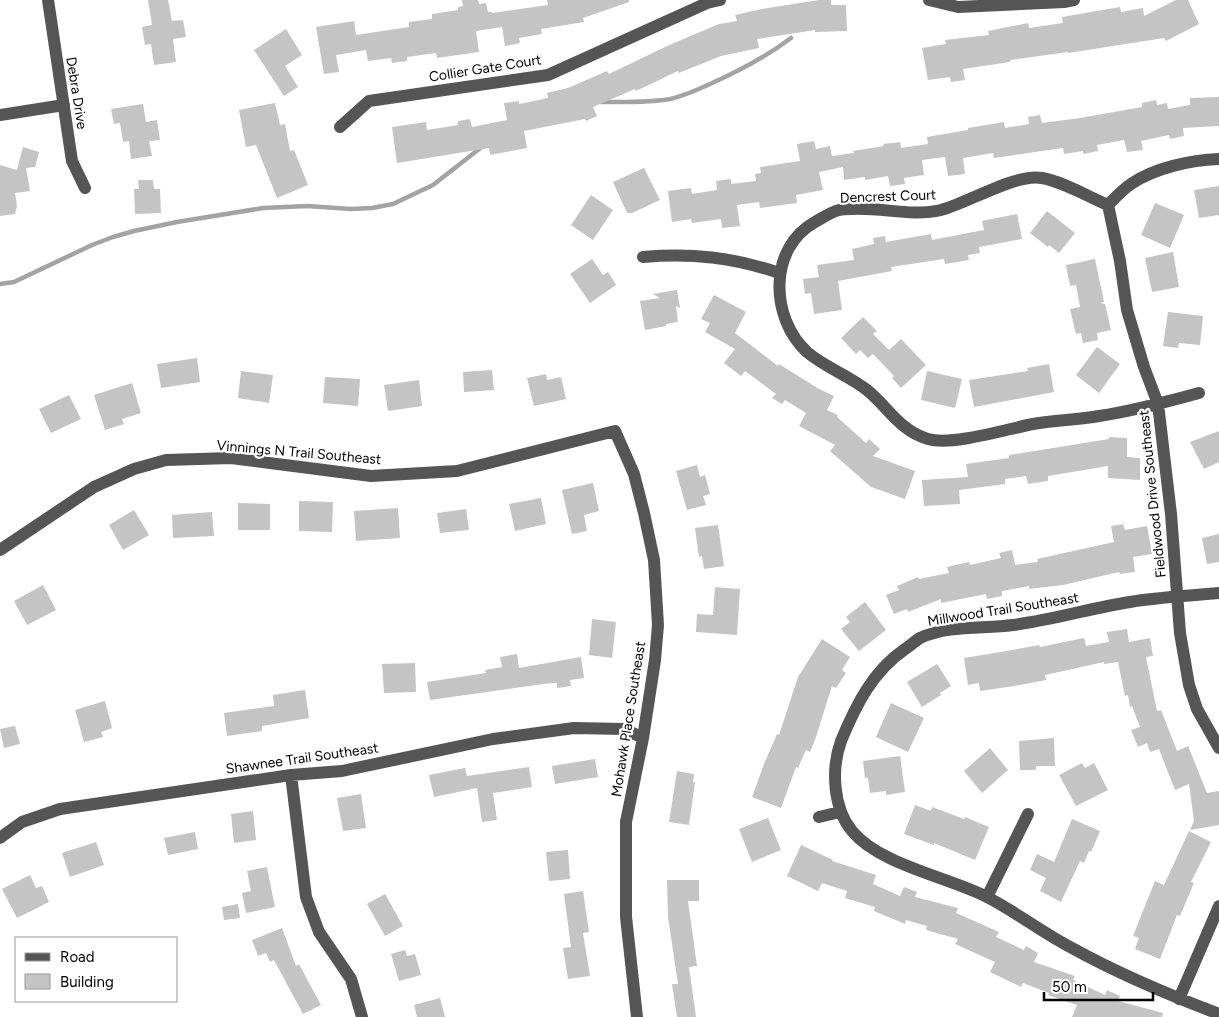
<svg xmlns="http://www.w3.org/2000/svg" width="1219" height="1017" font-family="Figtree,sans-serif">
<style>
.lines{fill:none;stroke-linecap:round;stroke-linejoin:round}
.stream{stroke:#a3a3a3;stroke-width:4.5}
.building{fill:#c4c4c4}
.minor{stroke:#555;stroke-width:12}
.labels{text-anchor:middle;stroke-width:4.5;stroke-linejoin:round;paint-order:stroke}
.street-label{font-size:14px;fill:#000;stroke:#fff}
</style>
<rect width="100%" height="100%" fill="#fff"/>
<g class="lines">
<!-- stream -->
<path class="stream" d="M600,102C623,102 648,103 670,99C684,96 697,90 710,84C739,71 766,57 791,38
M0,284L14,282L92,245L113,237L134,231L177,222L263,208L307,206L351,209L372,208L393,204L433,185L483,146"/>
</g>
<!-- building -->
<path class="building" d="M148,0H168L172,21L183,20L186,37L173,39L176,62L154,65L151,44L145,45L142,27L152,25Z
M462,0H478L479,4L486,3L488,12H492V13L548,5L547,0H629V2L583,18L584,22L541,29L542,34L519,38L520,43L505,46L502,27L476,31L479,52L437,58L436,53L407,57V61L392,63L391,58L368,61L366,50L336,55L339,72L324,74L316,27L354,21L356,35L409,27V22L432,19V14L458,10V7L463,6Z
M819,0H831V5H846L847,31L815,32V30L757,39L759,48L721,56L679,73L678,71L636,91L635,89L593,107L597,116L586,121L585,119L524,131L527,148L490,155L489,148L397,163L392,127L426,122L427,130L458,125V121L470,119L472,127L507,120L504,103L519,101V104L548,98L547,93L568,88L607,71L609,74L667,46L719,24L737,21L735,15L762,9Z
M1176,0H1188L1199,24L1166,41L1164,38L1068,53V52L1010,60V62L963,69L965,80L951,82L950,77L928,80L922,48L946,44L945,40L989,35L988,31L1028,23L1029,28L1063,23L1062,17L1120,7L1121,12L1143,8L1144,16Z
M286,29L302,55L285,66L298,87L284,96L254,50Z
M1219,97V126L1183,128L1184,136L1170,139L1169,135L1141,141L1143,150L1127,152L1124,140L1097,145L1098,151L1083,154V151L1064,154L1063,148L994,158L993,153L963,158L965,174L948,176L945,157L922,160L924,175L904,178L905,184L890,186L888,176L865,180V177L844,180L843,167L819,172L823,190L796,195L797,203L760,208L759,202L737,205L740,226L722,228L721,219L692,223L691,219L672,222L668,191L691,188L692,194L717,190L716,181L731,179V184L756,181L755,174L761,173L760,167L800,161L797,144L814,141L816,149L830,146L832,156L854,153L853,151L884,146L883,144L900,142L901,148L928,144L927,137L968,130V128L1004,122L1005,128L1029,124L1028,117L1040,115L1042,123L1080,118L1142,107V103L1156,100L1157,105L1167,103L1168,109L1190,105V98Z
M275,103L280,125L285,124L290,151L294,150L308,185L277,198L256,145L246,147L239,110Z
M143,104L146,122L157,120L160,140L149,141L152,156L131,159L129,141L123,142L120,123L114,124L111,109Z
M23,147L39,152L35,167L26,168L30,191L15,193L17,206L15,214L0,216V165L17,170Z
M644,168L660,200L632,213H627L613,182Z
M138,180H153L154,189H160L161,213L135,214L134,189H139Z
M1219,186V215L1199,218L1194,190Z
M591,195L613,210L593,240L571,225Z
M1155,203L1184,215L1170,248L1141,235Z
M1047,211L1075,233L1059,253L1049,245L1048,247L1030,233Z
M1017,214L1022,239L979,247L980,253L968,255L969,260L945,264L944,259L891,267L892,271L838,281L842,310L814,314L811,293L805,294L803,279L819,277L817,265L854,260L852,249L874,244L873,238L885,236L886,242L931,234L932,240L984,230L982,221Z
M1173,252L1179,287L1152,292L1145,258Z
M592,259L603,275L608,272L616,285L590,303L570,274Z
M1095,259L1104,302L1100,303L1105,304L1111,330L1097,333L1098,340L1083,343L1081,333L1076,334L1070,309L1080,307L1076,285L1070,286L1066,265Z
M677,290L680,308L676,306L678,322L666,324V326L645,330L640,301L660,298L653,294Z
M714,295L746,312L735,333L778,366L779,364L819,389L834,396L827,410L838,415L837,417L866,443L869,439L880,449L873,456L915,471L905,499L871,487L830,451L835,445L799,426L806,413L785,400L782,404L772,398L776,394L745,371L741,376L724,363L735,349L705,332L710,323L701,319Z
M1168,312L1203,316L1200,345L1179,343L1178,348L1163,346Z
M863,317L877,331L873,334L889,350L901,339L926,365L901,388L892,378L894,376L873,354L868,358L860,350L856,354L841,338Z
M1097,347L1120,364L1099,393L1076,375Z
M197,358L200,382L161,388L157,364Z
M1049,364L1054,392L974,407L969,380L1028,371L1027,368Z
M492,370L494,390L464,392L463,372Z
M241,371L273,375L269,403L238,398Z
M927,371L962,379L955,408L921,400Z
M546,374L547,380L561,377L566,399L534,406L527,378Z
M325,377L360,379L358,406L323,403Z
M419,380L422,406L388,411L384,385Z
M132,383L141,413L122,419L124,424L105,430L94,395Z
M69,395L81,419L51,433L39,409Z
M1219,431V462L1204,469L1190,442Z
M1109,437L1127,438V457L1140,458V480L1108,478V466L1048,476V481L1028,484L1026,476L1005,479V484L959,490L960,504L924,506L922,480L968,477L966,464L1009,458V455L1109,439Z
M697,465L700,477L705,475L710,494L703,496L706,505L687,510L676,471Z
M593,483L599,511L584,515L587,531L572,534L562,490Z
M541,498L546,524L515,531L509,504Z
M299,501L333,502L332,532L299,531Z
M238,503L270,504V530H238Z
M398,508L400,538L356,541L354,511Z
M466,509L469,530L440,533L437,513Z
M134,510L149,535L123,550L109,525Z
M212,512L214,536L173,538L172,515Z
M1123,524L1125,530L1147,526L1152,554L1133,557L1135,572L1120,574L1119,572L1063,585L1029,589V586L1002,591V596L987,599L986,594L941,603V599L908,612L907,609L894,614L886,595L899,590L897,586L918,577L919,579L949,573L947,567L969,562L970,565L1001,558L999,553L1012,550L1015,565L1038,562L1037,559L1114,542L1111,526Z
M718,525L724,566L704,569L702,556L699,557L695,528Z
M1219,534V562L1207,564L1202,538Z
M43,585L56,610L27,625L14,601Z
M715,587L740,589L737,635L696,632L697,614L713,615Z
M865,602L886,630L859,651L841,629L850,622L846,617Z
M592,619L616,622L612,658L589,655Z
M1127,629L1129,642L1150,638L1153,656L1146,657L1157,711L1161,710L1177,751L1188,746L1207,793L1219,791V825L1190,830L1194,821L1189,784L1175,790L1159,749L1150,752L1147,743L1138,747L1131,730L1140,727L1132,706L1130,707L1128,695L1125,696L1118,662L1104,664V662L1045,675L1046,680L1014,686L980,691L979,683L968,685L964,658L1007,651L1039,645L1040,647L1084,638L1086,646L1109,642L1107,632Z
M822,639L850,657L842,670L846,673L836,688L832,686L816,737L810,752L806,750L798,768L796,767L781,808L752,797L764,764L777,734L779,735L798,677Z
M517,654L519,668L581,657L584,678L570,680L571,686L557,688V683L543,684L430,700L427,682L486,673L485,670L502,667L500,657Z
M415,663L416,692L384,693L382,664Z
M937,664L951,686L940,693L941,695L922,707L907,682Z
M305,690L309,718L262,726V731L227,736L224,713L274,706L273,695Z
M105,701L112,728L101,732L103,737L84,742L75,710Z
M891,703L924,718L908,752L876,737Z
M15,726L20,744L4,748L0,729Z
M1054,738L1055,766H1036V770H1020L1019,741Z
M990,748L1008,770L982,793L964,771Z
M900,756L905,792L886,795V791L870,793L868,778H865L863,761Z
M595,759L598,777L555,784L552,766Z
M1082,763L1085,768L1094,763L1108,790L1076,806L1059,775Z
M529,767L532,787L493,793L497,820L482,822L477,788L434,797L429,775L465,768L467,776Z
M677,771L694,774L693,782H695L689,825L669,822Z
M361,794L366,828L343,831L337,798Z
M915,805L931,811L932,807L964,819L965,817L989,827L975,860L934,843V845L904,834Z
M253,811L256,840L234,843L231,814Z
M768,818L781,850L752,862L739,829Z
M1072,819L1100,831L1091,852L1089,851L1084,863L1080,861L1061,902L1040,891L1046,878L1030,870L1037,854L1054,862Z
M1189,831L1211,842L1191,882L1194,883L1180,916L1177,915L1160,959L1135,949L1139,938L1133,936L1155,881L1164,885Z
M195,832L198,849L168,855L164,838Z
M96,842L104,865L70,877L62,853Z
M801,845L833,860L832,861L876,875L873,884L900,896L904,887L917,892L915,897L958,908L956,913L999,932L996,937L1024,950L1026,946L1038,953L1034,962L1075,976L1073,980L1105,995L1107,990L1120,996L1118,1001L1163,1013L1162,1017H1072L1077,1005L1048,995L1049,993L1023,983L1021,987L990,972L995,962L955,944L958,939L926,930L927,926L906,920L905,924L874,911L875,907L845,898L847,891L822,883L818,891L787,876Z
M568,850L570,879L549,881L546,852Z
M267,867L275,907L246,913L242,893L251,891L247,871Z
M30,875L36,888L42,886L49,902L17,918L2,889Z
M667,880H699V901H688L697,966L689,967L696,1017H677L672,984H678L668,917Z
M583,891L589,932L583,933L590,976L568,979L563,948L571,947L564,894Z
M385,894L403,926L385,936L367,904Z
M238,904L240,918L224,920L222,907Z
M282,928L296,966L299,964L321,1005L303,1014L274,960L270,962L266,953L258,956L252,940Z
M405,950L407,956L415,954L421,975L399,981L391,954Z
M440,998L445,1017H417L414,1005Z"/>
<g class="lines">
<!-- minor -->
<path class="minor" d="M48,0L72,161L85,188
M929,0L958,7L1064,2L1074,0
M0,115L64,105
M340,127L369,101L548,75L707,3L720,0
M1108,205L1120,261L1127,310L1144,367L1158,404L1171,514L1180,633L1189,685L1197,709L1219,748
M643,257C691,253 733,257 779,273
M1199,393C1166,402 1133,411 1099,416C1078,420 1055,420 1033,424C1007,429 952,446 928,439C900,431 888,407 867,390C848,375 826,368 807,352C770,318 768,248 815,222C822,218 831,212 839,210C843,209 848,209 852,209C881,207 912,217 941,210C968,203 1016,173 1042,178C1064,182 1087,196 1108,205C1115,198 1122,190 1131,184C1154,168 1191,160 1219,159
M0,550L94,487L134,469L166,460L231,458L371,476L457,471L615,431L634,474L644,513L654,560L658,625L655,660L643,738L626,822V917L637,1017
M1219,593C1189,596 1159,597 1130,602C1091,608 1053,620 1013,625C983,629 948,625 920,638C915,641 910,646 905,649C872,672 856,705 841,741C831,769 833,808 852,831C880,865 948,877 987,897C1016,912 1043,933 1072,948C1119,974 1169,995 1219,1014
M291,775L306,897L319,932L351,979L362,1017
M819,817L840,812
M0,838L22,822L60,809L291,775L342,771L493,739L574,728L624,729L643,738
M987,897L1028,814
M1179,999L1219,906"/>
</g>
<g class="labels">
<!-- street labels -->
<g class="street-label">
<text transform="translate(485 68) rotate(-9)" y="5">Collier Gate Court</text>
<text transform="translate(77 93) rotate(81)" y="5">Debra Drive</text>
<text transform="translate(888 196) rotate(-2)" y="5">Dencrest Court</text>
<text transform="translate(299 452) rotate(5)" y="5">Vinnings N Trail Southeast</text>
<text transform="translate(1152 494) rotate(-96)" y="5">Fieldwood Drive Southeast</text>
<text transform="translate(1003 609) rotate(-9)" y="5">Millwood Trail Southeast</text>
<text transform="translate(628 719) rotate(-81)" y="5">Mohawk Place Southeast</text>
<text transform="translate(302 758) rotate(-8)" y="5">Shawnee Trail Southeast</text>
</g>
</g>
<!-- legend -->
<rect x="15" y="937" width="162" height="65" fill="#ffffff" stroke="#999999"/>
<rect x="25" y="953" width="25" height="8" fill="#555555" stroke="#999999"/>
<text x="60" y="962" font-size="15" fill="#000000">Road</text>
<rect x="25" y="974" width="25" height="15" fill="#c4c4c4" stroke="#999999"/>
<text x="60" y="987" font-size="15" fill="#000000">Building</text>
<!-- scale -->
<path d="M1044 992v8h109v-8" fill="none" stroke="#000000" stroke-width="2.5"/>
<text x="1052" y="992" font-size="15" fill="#000000" stroke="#ffffff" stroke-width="4" paint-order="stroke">50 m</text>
</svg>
